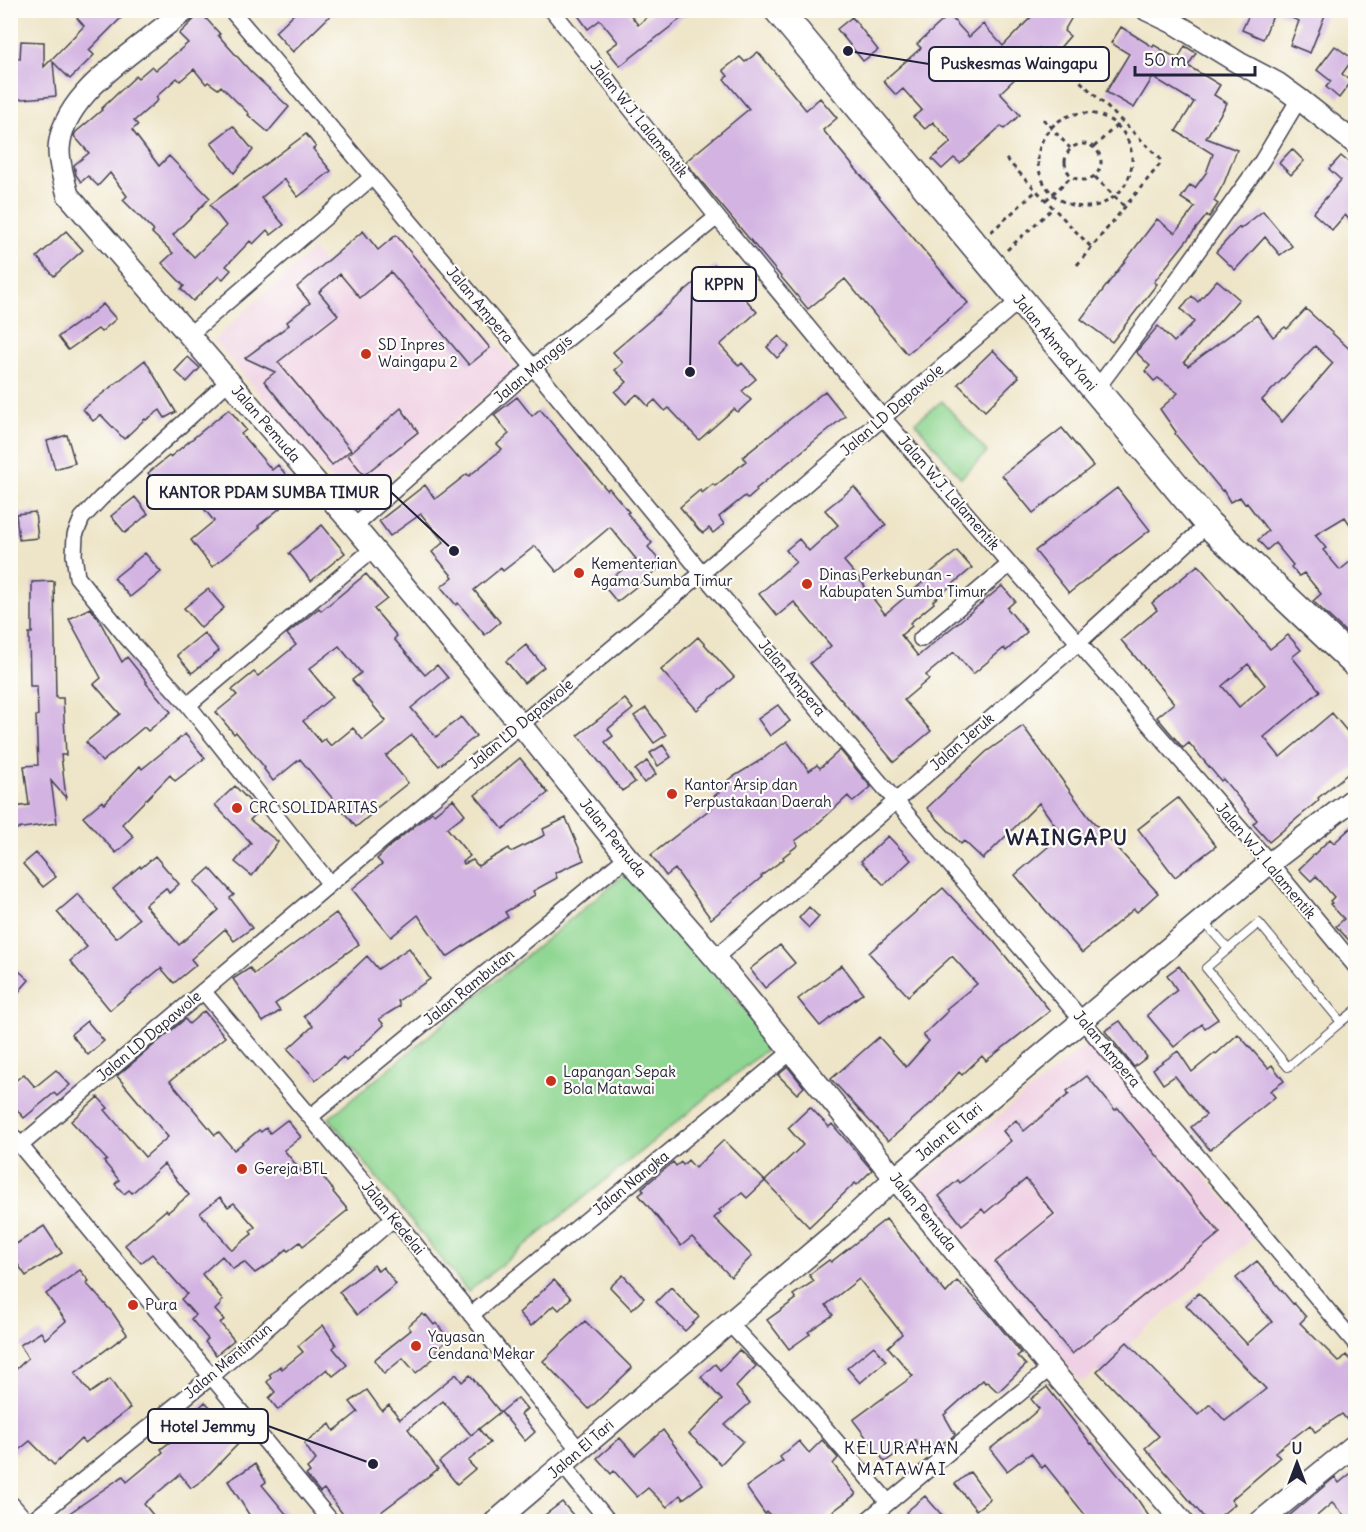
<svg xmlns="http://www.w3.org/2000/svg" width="1366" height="1532" font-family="Delius,sans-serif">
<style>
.built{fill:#f0d0e4}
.green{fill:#8ed691;stroke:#587c66;stroke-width:1.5}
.building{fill:#d3b3e2;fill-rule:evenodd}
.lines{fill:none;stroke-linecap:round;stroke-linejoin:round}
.lane-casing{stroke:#413f50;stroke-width:10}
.street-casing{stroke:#413f50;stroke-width:18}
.secondary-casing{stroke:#413f50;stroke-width:24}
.highway-casing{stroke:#413f50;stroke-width:30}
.path{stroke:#413f50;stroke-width:3;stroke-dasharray:4.5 4.5;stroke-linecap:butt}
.lane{stroke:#fff;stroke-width:8}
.street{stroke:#fff;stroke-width:15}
.secondary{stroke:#fff;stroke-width:21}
.highway{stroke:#fff;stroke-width:27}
.poi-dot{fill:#c8321e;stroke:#fdfcf7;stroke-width:2}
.labels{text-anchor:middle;stroke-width:4.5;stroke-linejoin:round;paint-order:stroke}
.street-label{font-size:15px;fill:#22223b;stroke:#fdfcf7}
.poi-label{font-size:15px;fill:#22223b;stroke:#fdfcf7;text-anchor:start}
.quarter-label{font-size:18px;letter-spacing:1.5px;fill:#22223b;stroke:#fdfcf7}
.district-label{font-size:21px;font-weight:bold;letter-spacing:1.5px;fill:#22223b;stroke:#fdfcf7}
.leader{fill:none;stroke:#22223b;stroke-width:2}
.callout-dot{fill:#22223b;stroke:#fdfcf7;stroke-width:2}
.callout{fill:#fdfcf7;stroke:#22223b;stroke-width:2}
.callout-label{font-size:16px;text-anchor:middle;font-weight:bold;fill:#22223b}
</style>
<rect width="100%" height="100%" fill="#fdfcf7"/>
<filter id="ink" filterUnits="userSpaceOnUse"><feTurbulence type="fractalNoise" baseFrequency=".0167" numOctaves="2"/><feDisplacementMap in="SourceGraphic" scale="12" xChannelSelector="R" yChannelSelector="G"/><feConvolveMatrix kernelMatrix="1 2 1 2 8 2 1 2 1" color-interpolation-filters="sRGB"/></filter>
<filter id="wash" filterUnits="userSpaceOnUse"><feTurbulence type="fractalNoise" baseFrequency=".008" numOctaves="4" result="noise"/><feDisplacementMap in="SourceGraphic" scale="24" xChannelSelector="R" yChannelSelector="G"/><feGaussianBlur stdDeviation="1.35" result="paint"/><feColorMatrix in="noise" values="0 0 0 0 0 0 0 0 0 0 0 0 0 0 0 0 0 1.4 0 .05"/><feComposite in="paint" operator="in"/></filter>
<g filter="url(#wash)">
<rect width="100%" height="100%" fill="#eee5c8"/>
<!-- built -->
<path class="built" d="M400,228L517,369L354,506L214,340L313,249L337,281Z
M1091,1041L1256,1236L1086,1380L1080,1381L921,1189V1179Z"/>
<!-- green -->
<path class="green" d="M942,401L987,452L961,478L915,422Z
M628,872L774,1043L468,1292L329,1118Z"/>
<g id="blocks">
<!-- building -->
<path class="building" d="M85,10H129L89,50L94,55L70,79L53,62L56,96L12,100L16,58L20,59L21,41L44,42V67L84,26L77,18Z
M298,10H336L293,52L275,32Z
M574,10H627L638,25L656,10H692L620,66L607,50L618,42L600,20L588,29Z
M1038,10H1076L1064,31L1070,36L1051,58L1039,48L1022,63L1026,68L1000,93L1020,115L1004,129L1001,126L960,163L954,158L942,169L932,159L951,142L933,122L925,129L913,117L922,110L903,89L896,95L883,81L921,48L917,44L949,15L969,37L983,24L1003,46Z
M1251,10H1327L1310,53L1290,45L1299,21L1275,11L1263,39L1242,30Z
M201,13L220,34L218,35L251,72L289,107L268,132L248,115L249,114L221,86L218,89L208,82L206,84L194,69L180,81L177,78L156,97L158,100L134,121L138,125L132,130L159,166L169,156L210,198L173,235L194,257L226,226L210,205L306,134L316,147L313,149L331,171L298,197L284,179L261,198L284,225L271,235L267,230L253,244L250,241L226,266L231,270L223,279L219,276L193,301L181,289L184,286L162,263L173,253L152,233L154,231L123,200L127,196L110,173L98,186L88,176L81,182L76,175L74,165L89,153L74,136L76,132L102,110L101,109L136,76L138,78L152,66L156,70L188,43L179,34Z
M852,17L878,50L863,61L837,29Z
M1121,27L1153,47L1154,45L1178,59L1185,46L1196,53L1188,66L1220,85L1214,95L1227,103L1206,138L1237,150L1224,183L1214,201L1218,204L1209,217L1207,215L1154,282L1157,284L1112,342L1081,319L1157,219L1175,233L1195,207L1181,198L1190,185L1195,188L1206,173L1213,154L1176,131L1194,102L1153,77L1134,108L1106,92L1129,54L1111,43Z
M1335,46L1353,59L1342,74L1351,82L1339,98L1326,87L1331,81L1317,70Z
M758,52L806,110L820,98L837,118L823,130L968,303L907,354L845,279L808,309L685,162L749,109L724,79L728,76L723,70L740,57L745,62Z
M233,126L253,150L234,173L211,143Z
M1292,149L1304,161L1291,175L1279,163Z
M1341,156L1353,166L1356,164V227L1345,215L1332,230L1313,213L1341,180L1329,169Z
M1263,211L1292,246L1280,255L1265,237L1235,270L1216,252L1239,227L1240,229Z
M66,231L83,250L54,276L37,257Z
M363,231L378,250L396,235L490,348L469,365L391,272L360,298L340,274L319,292L338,315L278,362L351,450L332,465L264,381L275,372L245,358L289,325L287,322L310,303L297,287Z
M715,265L757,312L720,345L739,366L742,363L756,379L742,391L751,400L738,412L734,409L699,440L669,408L665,411L655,400L648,406L637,394L626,404L615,392L627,382L615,370L623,363L613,352Z
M1217,280L1239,299L1184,362L1188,366L1257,315L1273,337L1285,327L1287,329L1306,309L1356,355V533L1345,517L1315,535L1326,548L1323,550L1340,570L1356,557V642L1313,601L1321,594L1304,573L1299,576L1291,567L1293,565L1275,543L1267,550L1258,540L1268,531L1247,503L1245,504L1240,497L1230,502L1223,490L1222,491L1175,434L1176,432L1160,409L1178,393L1158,378L1154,381L1145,371L1150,366L1136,352L1158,326L1174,342L1194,322L1181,309L1192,296L1198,302ZM1315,346L1333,363L1282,422L1262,400Z
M103,304L116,319L101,332L98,329L68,350L58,337L83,319L84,320Z
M779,336L789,347L777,358L767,347Z
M993,350L1019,377L985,411L958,384Z
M188,357L200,368L187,382L175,371Z
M145,360L176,412L165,418L160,410L146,420L145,419L124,439L101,415L93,421L83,409Z
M825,391L845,416L756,489L757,491L748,499L745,496L719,517L724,524L713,533L709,528L703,533L699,530L680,507L700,490L702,493L713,484L715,486L746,461L743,457Z
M517,397L532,416L540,409L607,490L609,488L629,512L627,513L652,543L648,547L663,565L617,602L603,585L636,559L610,527L557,572L535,546L503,571L501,568L474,590L500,622L485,635L458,603L456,605L441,587L453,577L432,552L444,542L421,514L390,536L379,521L425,485L435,499L467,474L469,476L502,449L497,444L509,434L494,415Z
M401,408L418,432L364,475L348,455Z
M229,409L246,430L241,434L272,470L278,465L300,492L258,526L260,528L212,567L191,540L214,521L186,487L170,500L148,473L169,456L170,457Z
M1062,428L1093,466L1033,513L1002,475Z
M67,435L75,463L55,469L47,441Z
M854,487L886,525L844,561L865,586L864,587L885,614L923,582L921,580L957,551L972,568L933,601L934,603L910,623L912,626L901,635L918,656L1002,586L1015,601L1007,608L1027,632L1006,651L1004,648L973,674L954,652L926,675L929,679L904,700L931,731L894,762L810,663L831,646L794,602L777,616L759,594L796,562L786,550L799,539L809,551L838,525L825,510Z
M1117,488L1150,530L1069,593L1035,551Z
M135,497L148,514L125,533L111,516Z
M35,512L38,538L19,540L16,514Z
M322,525L345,553L311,581L289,553Z
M145,553L161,572L130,597L114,578Z
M1198,565L1270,649L1288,635L1301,650L1292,657L1320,691L1264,737L1280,757L1332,713L1356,742V767L1318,798L1319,800L1269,842L1253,824L1257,820L1223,779L1221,781L1189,743L1183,748L1157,717L1174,703L1121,640L1157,610L1152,603ZM1248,664L1265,685L1239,707L1222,686Z
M366,574L387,599L374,609L397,636L394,639L425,675L437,665L448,678L411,708L436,737L461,717L476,736L439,766L412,735L386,756L408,783L374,810L375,811L356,827L300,759L273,781L264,769L265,768L236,732L234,734L216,712L237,695L232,690L254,672L258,676L296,645L287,634L319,608L321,611ZM339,646L361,673L352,680L386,721L363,740L353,728L331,746L325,739L321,742L303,721L332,697L309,669Z
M54,581L56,698H63L66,755H61L66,798L51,781L57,823L16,829L14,807L29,805L24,766L38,765L36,716L38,715L37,686H30L29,633H32V582Z
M208,589L224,608L201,628L184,608Z
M90,608L98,618L122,662L127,657L147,682L146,683L171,712L148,731L144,727L102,762L86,742L120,714L94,684L101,678L69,619Z
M204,633L219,651L192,673L177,655Z
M698,637L734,677L697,710L661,670Z
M526,645L544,667L524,683L506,661Z
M625,699L633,709L608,729L613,736L605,742L635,782L622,791L578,735Z
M778,705L790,721L770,736L758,719Z
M646,708L666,735L654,743L634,716Z
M1023,726L1088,816L1158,893L1137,912L1134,909L1082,953L1015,875L1062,835L1039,803L983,859L964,841L961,844L927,808L986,752Z
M185,734L205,758L175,781L170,775L122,824L134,837L116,853L83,817L102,801L104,804L140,766L142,769Z
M787,741L809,771L817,765L820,768L840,750L871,787L853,802L848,796L813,828L795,841L798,845L783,857L784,859L761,876L762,877L711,919L675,869L666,876L651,855L718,803L713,797L730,783L728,780L761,760Z
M663,745L671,757L658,766L650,753Z
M520,758L548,793L503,829L475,795Z
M647,761L656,774L644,783L635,770Z
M235,786L259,811L250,820L278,842L252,876L235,862L251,843L215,805Z
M1178,798L1216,846L1175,877L1138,829Z
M453,799L465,814L447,828L470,856L463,862L464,864L473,860L478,866L509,848L511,852L545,835L543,829L566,818L584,860L555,873L557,878L533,891L535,895L505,912L508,917L447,957L418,915L391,937L352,889L382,864L377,859L390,846L432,812L434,814Z
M1356,823V948L1336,926L1344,919L1330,904L1332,903L1330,901L1334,897L1316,876L1311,881L1299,869L1330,839L1334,843Z
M888,836L911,860L884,885L861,861Z
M36,853L56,877L43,887L23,864Z
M155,856L179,884L169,893L166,888L145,905L179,945L219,910L194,882L210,868L234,895L230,898L252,928L234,941L225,929L191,959L196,965L174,983L161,968L110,1010L70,961L87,947L57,912L78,894L116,938L139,919L113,889L140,866L141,868Z
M943,888L994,942L1050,1011L986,1061L982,1056L962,1075L959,1072L935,1100L888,1141L831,1079L879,1037L906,1067L929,1041L923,1035L948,1011L946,1009L977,984L952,956L908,996L869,953Z
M809,907L819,917L809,928L799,918Z
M336,913L359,944L275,1004L280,1011L263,1022L233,979L250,968L254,974Z
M780,945L795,963L765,988L750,969Z
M409,948L430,979L398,1001L400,1006L379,1019L384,1025L346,1061L343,1057L316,1080L288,1049L313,1026L304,1016L367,956L378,969Z
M10,963L29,980L10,1002Z
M842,965L863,993L820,1026L798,999Z
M1179,966L1218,1019L1205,1028L1202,1024L1174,1047L1147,1015L1177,990L1167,975Z
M204,1011L225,1037L170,1081L215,1135L219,1132L234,1150L259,1130L261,1132L266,1128L270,1133L287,1120L301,1137L284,1150L302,1172L312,1163L334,1191L333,1192L348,1210L303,1246L300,1242L288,1251L287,1249L271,1263L255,1273L244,1262L233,1269L222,1256L202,1274L223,1300L220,1303L221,1304L215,1310L224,1320L220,1323L234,1340L216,1355L205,1342L208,1339L191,1319L195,1315L181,1299L187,1294L152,1254L141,1263L125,1245L166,1210L168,1212L189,1195L164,1164L132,1193L129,1190L124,1194L115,1184L119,1180L104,1162L107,1160L71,1121L98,1097L108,1108L105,1110L145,1157L168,1137L117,1076L185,1019L189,1024ZM220,1197L228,1207L234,1203L255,1227L250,1231L252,1234L232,1250L200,1213Z
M87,1021L104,1041L88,1055L71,1034Z
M1120,1021L1147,1057L1134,1067L1105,1031Z
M1238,1034L1268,1068L1272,1065L1284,1081L1270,1091L1275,1097L1210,1150L1191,1127L1206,1115L1175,1076L1163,1084L1153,1069L1178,1051L1192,1072L1215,1053L1216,1054Z
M788,1067L804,1087L797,1094L778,1075Z
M56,1070L70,1085L57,1096L54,1093L24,1118L10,1102V1085L24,1074L35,1087Z
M1087,1076L1115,1110L1118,1108L1220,1233L1072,1354L995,1262L1054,1214L1026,1179L985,1213L982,1209L962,1225L939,1196L958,1180L960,1183L1011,1141L1003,1131L1016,1120L1024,1131L1069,1094L1067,1091Z
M810,1107L829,1127L832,1124L872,1170L857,1185L855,1183L809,1227L765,1181L803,1145L788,1128Z
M724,1140L765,1181L747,1198L742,1193L719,1210L721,1212L714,1218L752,1256L731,1277L692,1237L681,1246L639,1195L644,1191L642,1188L673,1162L676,1166L681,1162L683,1165L688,1160L695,1168Z
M886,1219L946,1293L957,1281L967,1290L991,1316L1021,1353L1017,1356L1026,1365L998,1392L987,1382L985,1383L983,1380L944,1415L955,1434L950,1439L922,1454L915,1440L885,1462L853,1420L913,1376L888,1347L902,1334L859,1279L826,1305L833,1315L808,1332L810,1334L789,1349L767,1320L796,1299L793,1295L814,1281L809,1275L829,1260L831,1262Z
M44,1226L62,1253L26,1276L10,1253V1248Z
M1257,1261L1293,1304L1294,1303L1306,1317L1300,1323L1339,1362L1346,1355L1356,1365V1431L1342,1414L1315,1432L1310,1425L1275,1452L1280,1458L1231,1500L1235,1504L1214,1521H1207L1145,1448L1159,1436L1097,1371L1127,1342L1198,1415L1210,1404L1225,1421L1266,1389L1186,1305L1199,1293L1247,1344L1272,1322L1236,1278Z
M374,1265L378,1271L383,1267L396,1284L357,1315L339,1292Z
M80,1270L89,1281L86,1283L112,1312L127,1334L75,1373L90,1393L110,1379L130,1408L85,1443L81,1439L54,1465L30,1441L10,1457V1375L28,1358L20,1345L41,1332L45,1339L66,1321L46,1294Z
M623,1275L644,1298L632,1310L610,1287Z
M554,1280L571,1298L559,1310L554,1305L531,1326L519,1313Z
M671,1287L699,1317L685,1331L656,1302Z
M422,1314L424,1316L426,1315L434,1325L436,1323L449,1339L436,1350L439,1354L416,1373L403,1358L384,1374L374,1360L411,1330L408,1326Z
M585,1321L632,1368L589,1409L543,1361Z
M323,1325L336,1345L333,1348L347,1365L333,1376L327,1369L278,1410L269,1398L275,1392L267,1382L271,1378L269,1375L280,1366L282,1369L303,1352L298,1346Z
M874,1346L886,1361L860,1383L847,1368Z
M739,1350L756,1366L736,1387L750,1403L725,1425L743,1441L721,1464L689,1434L722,1400L701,1377L715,1364L720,1370Z
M456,1374L462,1382L470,1375L500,1412L471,1435L443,1401L408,1429L438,1469L369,1521H348L324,1489L320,1492L306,1475L310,1472L307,1468L316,1460L304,1444L330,1424L334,1431L358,1412L350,1402L367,1390L382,1411L389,1405L400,1419Z
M1047,1387L1091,1444L1092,1443L1138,1500L1152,1521H1090L1045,1465L1042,1468L1031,1453L1007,1471L990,1449L1018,1427L1039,1409L1031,1399Z
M518,1398L527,1409L521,1414L535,1432L525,1441L501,1412Z
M205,1402L243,1439L204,1479L191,1488L180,1474L144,1504L158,1521H58L123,1476L127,1482L163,1452L161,1449L191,1426L186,1421Z
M479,1429L490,1443L468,1461L475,1469L457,1484L439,1462Z
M663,1430L703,1484L683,1499L680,1495L667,1507L648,1488L637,1497L614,1471L611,1474L597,1458L620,1438L635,1455Z
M822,1440L838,1458L833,1464L856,1494L820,1521H776L767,1512L765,1514L746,1487L783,1461L780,1457L799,1441L809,1453Z
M255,1464L266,1482L262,1485L292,1521H253L228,1481Z
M1356,1469V1521H1350L1332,1503L1311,1521H1283L1335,1477L1339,1483Z
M970,1472L990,1499L976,1510L955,1484Z
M925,1496L947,1521H914L906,1512Z
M562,1502L578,1521H537Z"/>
</g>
</g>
<g filter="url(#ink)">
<use href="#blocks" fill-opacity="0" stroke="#413f50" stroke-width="1.5"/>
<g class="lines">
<defs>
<path id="lane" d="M1204,922L1228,949
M1259,923L1341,1022L1288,1067L1206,968Z
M1341,1022L1356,1010"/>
<path id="street" d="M231,10L533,367L702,573L1228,1192L1356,1344
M552,10L717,217L883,418L1270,863L1356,967
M189,335L371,178
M229,381L101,498L82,518L75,535L74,555L77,577L128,639L188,705L330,884
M1095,391L1162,301L1262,161L1299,99
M354,526L533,367L717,217
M921,639L1010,564
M188,705L373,549
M715,958L1078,643L1208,524
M203,991L310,1117L394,1218L579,1450
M310,1117L627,857
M10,1133L332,1522
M21,1145L330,884L702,573L1020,300
M471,1315L792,1051
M728,1322L796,1394L888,1502
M563,1465L609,1522
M31,1522L212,1376L394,1218
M865,1522L1050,1368"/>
<path id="secondary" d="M186,10C171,21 156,33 142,44C110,69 60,105 59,150C59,165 64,180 68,195L354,526L521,725L627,857L715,958L1050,1368L1183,1522
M1147,10L1174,23L1239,63L1277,83L1299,99L1356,144
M10,1507L23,1522
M495,1522L841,1228L895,1178L1270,863L1356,797
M1260,1522L1356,1444"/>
<path id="highway" d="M778,10L1208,524L1356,664"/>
</defs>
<!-- lane casing -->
<use href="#lane" class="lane-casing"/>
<!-- street casing -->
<use href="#street" class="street-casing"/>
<!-- secondary casing -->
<use href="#secondary" class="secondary-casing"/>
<!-- highway casing -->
<use href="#highway" class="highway-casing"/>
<!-- path -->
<path class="path" d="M1038 160a47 47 0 1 1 94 0a47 47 0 1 1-94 0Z
M1043,119L1070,148
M1065 162a18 18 0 1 1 36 0a18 18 0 1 1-36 0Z
M1094,147L1121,121
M1006,159L1091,247
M1095,177L1125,207
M1046,200L1071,177
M991,232L1036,191
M1007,250L1052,209
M1077,265L1161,163L1159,157L1079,80"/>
<!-- lane -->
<use href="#lane" class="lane"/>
<!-- street -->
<use href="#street" class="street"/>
<!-- secondary -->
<use href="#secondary" class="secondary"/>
<!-- highway -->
<use href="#highway" class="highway"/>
</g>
</g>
<!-- markers -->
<g class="poi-dot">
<circle cx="366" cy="354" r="6"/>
<circle cx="579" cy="573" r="6"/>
<circle cx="807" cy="584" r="6"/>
<circle cx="672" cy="794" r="6"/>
<circle cx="237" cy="808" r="6"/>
<circle cx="551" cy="1081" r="6"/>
<circle cx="242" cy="1169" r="6"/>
<circle cx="133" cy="1305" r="6"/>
<circle cx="416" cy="1346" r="6"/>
</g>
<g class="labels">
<!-- street labels -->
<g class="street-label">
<text transform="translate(639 119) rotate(51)" y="5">Jalan W.J. Lalamentik</text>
<text transform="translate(480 305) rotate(50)" y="5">Jalan Ampera</text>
<text transform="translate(1055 343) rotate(50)" y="5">Jalan Ahmad Yani</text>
<text transform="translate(533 369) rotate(-40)" y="5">Jalan Manggis</text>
<text transform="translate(892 410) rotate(-41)" y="5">Jalan LD Dapawole</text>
<text transform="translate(266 424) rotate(49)" y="5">Jalan Pemuda</text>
<text transform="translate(949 493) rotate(49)" y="5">Jalan W.J. Lalamentik</text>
<text transform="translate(792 678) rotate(50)" y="5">Jalan Ampera</text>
<text transform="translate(521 724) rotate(-40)" y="5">Jalan LD Dapawole</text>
<text transform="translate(962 742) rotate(-41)" y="5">Jalan Jeruk</text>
<text transform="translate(613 838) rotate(51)" y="5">Jalan Pemuda</text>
<text transform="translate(1266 861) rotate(50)" y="5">Jalan W.J. Lalamentik</text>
<text transform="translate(469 987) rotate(-39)" y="5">Jalan Rambutan</text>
<text transform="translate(149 1036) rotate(-40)" y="5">Jalan LD Dapawole</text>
<text transform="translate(1107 1049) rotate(50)" y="5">Jalan Ampera</text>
<text transform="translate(949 1132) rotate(-40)" y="5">Jalan El Tari</text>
<text transform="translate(631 1183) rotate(-39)" y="5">Jalan Nangka</text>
<text transform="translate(923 1212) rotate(51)" y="5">Jalan Pemuda</text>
<text transform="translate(393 1218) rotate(51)" y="5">Jalan Kedelai</text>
<text transform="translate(228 1361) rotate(-40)" y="5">Jalan Mentimun</text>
<text transform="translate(581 1449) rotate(-41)" y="5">Jalan El Tari</text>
</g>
<!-- poi labels -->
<g class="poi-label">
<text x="378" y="350">SD Inpres<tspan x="378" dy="17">Waingapu 2</tspan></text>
<text x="591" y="569">Kementerian<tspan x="591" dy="17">Agama Sumba Timur</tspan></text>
<text x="819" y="580">Dinas Perkebunan -<tspan x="819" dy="17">Kabupaten Sumba Timur</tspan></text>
<text x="684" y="790">Kantor Arsip dan<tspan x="684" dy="17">Perpustakaan Daerah</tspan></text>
<text x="249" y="813">CRC SOLIDARITAS</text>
<text x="563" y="1077">Lapangan Sepak<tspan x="563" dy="17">Bola Matawai</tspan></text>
<text x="254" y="1174">Gereja BTL</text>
<text x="145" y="1310">Pura</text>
<text x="428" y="1342">Yayasan<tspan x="428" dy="17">Cendana Mekar</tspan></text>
</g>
<!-- quarter labels -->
<g class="quarter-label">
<text x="902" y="1454">KELURAHAN<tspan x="902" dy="21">MATAWAI</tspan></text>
</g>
<!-- district labels -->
<g class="district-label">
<text x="1067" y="845">WAINGAPU</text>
</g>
</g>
<!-- callouts -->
<path class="leader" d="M848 51L929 64M690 372L692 284M454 551L391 492M373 1464L268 1426"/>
<g class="callout-dot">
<circle cx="848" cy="51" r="6"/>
<circle cx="690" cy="372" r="6"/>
<circle cx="454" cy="551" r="6"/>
<circle cx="373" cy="1464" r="6"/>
</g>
<g class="callout">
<rect x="929" y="47" width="180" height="34" rx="6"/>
<rect x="692" y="267" width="64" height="34" rx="6"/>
<rect x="147" y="475" width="244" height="34" rx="6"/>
<rect x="148" y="1409" width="120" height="34" rx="6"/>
</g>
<g class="callout-label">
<text x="1019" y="69">Puskesmas Waingapu</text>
<text x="724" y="290">KPPN</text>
<text x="269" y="498">KANTOR PDAM SUMBA TIMUR</text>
<text x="208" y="1432">Hotel Jemmy</text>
</g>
<!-- margin -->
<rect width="1366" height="1532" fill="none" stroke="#fdfcf7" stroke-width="36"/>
<!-- north arrow -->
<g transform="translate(1297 1463)" stroke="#fdfcf7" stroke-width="4.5" paint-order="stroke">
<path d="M0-4.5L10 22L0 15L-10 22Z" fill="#22223b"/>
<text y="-9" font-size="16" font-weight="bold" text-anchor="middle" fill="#22223b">U</text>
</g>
<!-- scale -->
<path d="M1135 66v9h120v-9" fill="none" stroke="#22223b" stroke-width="3"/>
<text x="1144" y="66" font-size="18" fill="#22223b" stroke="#fdfcf7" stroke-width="4.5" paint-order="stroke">50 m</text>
</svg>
